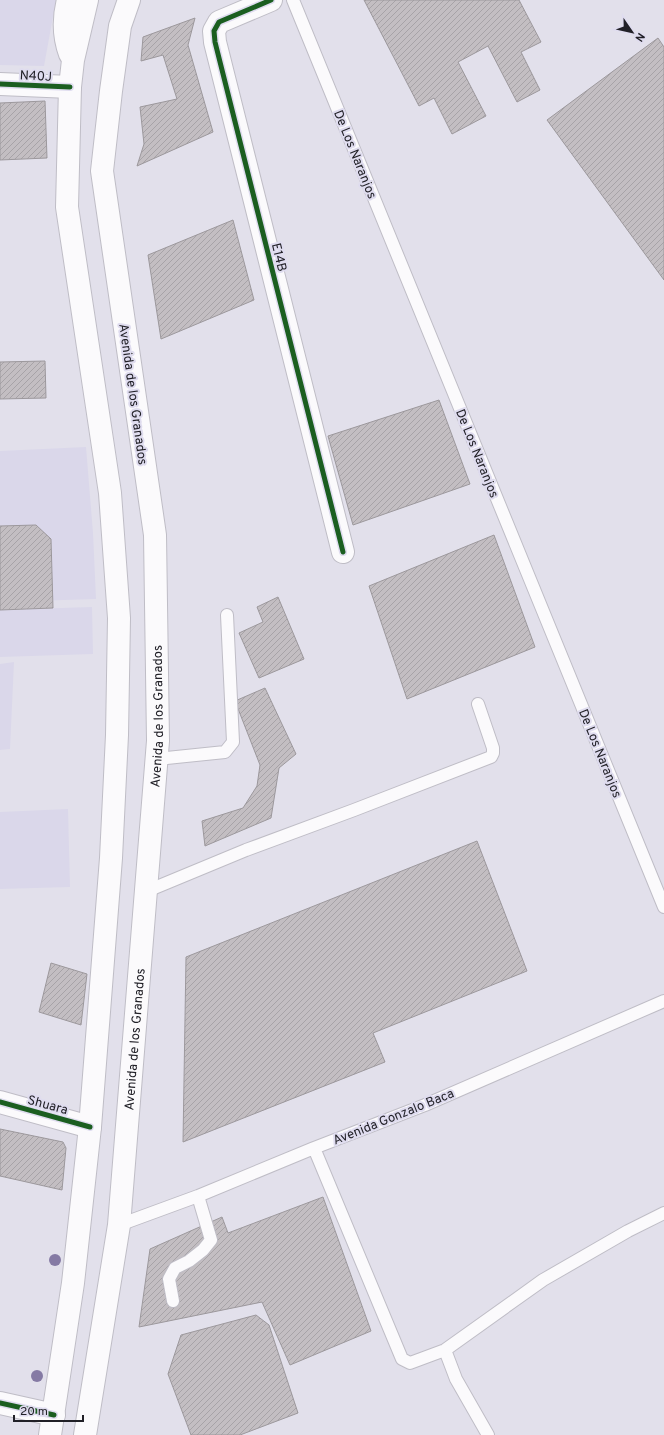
<svg xmlns="http://www.w3.org/2000/svg" width="664" height="1435" font-family="Overpass,sans-serif">
<style>
.built{fill:#dad7ea}
.building{fill:url(#building-hatch);stroke:#9c989c}
.lines{fill:none;stroke-linecap:round;stroke-linejoin:round}
.service-casing{stroke:#bfbdc6;stroke-width:14}
.minor-casing{stroke:#bfbdc6;stroke-width:24}
.primary-casing{stroke:#bfbdc6;stroke-width:24}
.service{stroke:#fbfafc;stroke-width:12}
.minor{stroke:#fbfafc;stroke-width:22}
.primary{stroke:#fbfafc;stroke-width:22}
.cycleway-casing{stroke:#dfdcef;stroke-width:8}
.cycleway{stroke:#1b5e20;stroke-width:5}
.tree{fill:#857aa4}
.labels{text-anchor:middle;stroke-width:4;stroke-linejoin:round;paint-order:stroke}
.street-label{font-size:13px;fill:#212027;stroke:#dfdcef}
</style>
<defs>
<pattern id="building-hatch" width="6" height="6" patternUnits="userSpaceOnUse"><rect width="6" height="6" fill="#c3bec2"/><path d="M-1 1l2-2M0 6l6-6M5 7l2-2" fill="none" stroke="#a7a3a7"/></pattern>
</defs>
<rect width="100%" height="100%" fill="#e2e0eb"/>
<!-- built -->
<path class="built" d="M0,0H56L44,66L0,65Z
M86,447L93,533L96,599L0,602V451Z
M92,607L93,654L0,657V610Z
M14,662L10,749L0,750V664Z
M68,809L70,887L0,889V812Z"/>
<!-- building -->
<path class="building" d="M364,0H519L541,42L521,52L540,90L517,102L488,46L458,62L486,116L452,134L434,98L419,106Z
M195,18L188,45L213,132L137,166L144,144L140,107L177,99L163,55L141,61L143,37Z
M658,38L664,47V280L547,120Z
M45,101L47,158L0,160V103Z
M233,220L254,300L161,339L148,255Z
M45,361L46,398L0,399V362Z
M439,400L470,484L353,525L328,436Z
M36,525L51,539L53,608L0,610V526Z
M494,535L535,647L407,699L369,586Z
M278,597L304,659L259,678L239,633L263,622L257,607Z
M265,688L296,754L279,768L271,818L205,846L202,821L243,808L257,786L260,765L235,701Z
M477,841L527,971L373,1033L385,1062L183,1142L186,957Z
M51,963L87,974L81,1025L39,1012Z
M0,1129L63,1142L66,1148L62,1190L0,1176Z
M323,1197L371,1331L290,1365L262,1302L139,1327L150,1249L222,1217L228,1233Z
M256,1315L269,1325L298,1413L240,1435H191L168,1374L181,1335Z"/>
<g class="lines">
<defs>
<path id="service" d="M293,0L664,907
M157,759L225,752L233,742L227,615
M147,891L246,850L354,810L491,757L493,753V748L478,704
M314,1148L402,1359L410,1363L445,1350L543,1280L628,1231L664,1213
M119,1225L198,1196L314,1148L425,1105L664,1001
M173,1301L169,1279L175,1268L189,1261L203,1250L211,1240L198,1196
M445,1350L456,1379L488,1435"/>
<path id="minor" d="M271,0L219,22L214,31L215,42L343,552
M0,84L70,87
M0,1102L90,1127
M0,1403L54,1415"/>
<g id="primary">
<path d="M68,0C63,19 63,35 70,54"/>
<path d="M50,1435L73,1283L90,1127L111,858L117,735L119,618L110,493L67,207L70,87L73,60L87,0"/>
<path id="s1" d="M85,1435L119,1225L158,741L155,535L102,171L111,91L120,26L129,0"/>
</g>
</defs>
<!-- service casing -->
<use href="#service" class="service-casing"/>
<!-- minor casing -->
<use href="#minor" class="minor-casing"/>
<!-- primary casing -->
<use href="#primary" class="primary-casing"/>
<!-- service -->
<use href="#service" class="service"/>
<!-- minor -->
<use href="#minor" class="minor"/>
<!-- primary -->
<use href="#primary" class="primary"/>
<defs>
<path id="cycleway" d="M271,0L219,22L214,31L215,42L343,552
M0,84L70,87
M0,1102L90,1127
M0,1403L54,1415"/>
</defs>
<!-- cycleway casing -->
<use href="#cycleway" class="cycleway-casing"/>
<!-- cycleway -->
<use href="#cycleway" class="cycleway"/>
</g>
<!-- trees -->
<g class="tree">
<circle cx="55" cy="1260" r="6"/>
<circle cx="37" cy="1376" r="6"/>
</g>
<g class="labels">
<!-- street labels -->
<g class="street-label">
<text transform="translate(36 75) rotate(3)" y="5">N40J</text>
<text transform="translate(356 154) rotate(68)" y="5">De Los Naranjos</text>
<text transform="translate(280 257) rotate(76)" y="5">E14B</text>
<text transform="translate(134 394) rotate(82)" y="5">Avenida de los Granados</text>
<text transform="translate(478 453) rotate(68)" y="5">De Los Naranjos</text>
<text dy="5" stroke="none"><textPath href="#s1" startOffset="723">Avenida de los Granados</textPath></text>
<text transform="translate(601 753) rotate(68)" y="5">De Los Naranjos</text>
<text dy="5" stroke="none"><textPath href="#s1" startOffset="399">Avenida de los Granados</textPath></text>
<text transform="translate(48 1104) rotate(15)" y="5">Shuara</text>
<text transform="translate(393 1116) rotate(-22)" y="5">Avenida Gonzalo Baca</text>
</g>
</g>
<!-- north arrow -->
<g transform="translate(632 32) rotate(124)" stroke="#dfdcef" stroke-width="3" paint-order="stroke">
<path d="M0-3L7 15L0 10L-7 15Z" fill="#212027"/>
<text y="-6" font-size="11" font-weight="bold" text-anchor="middle" fill="#212027">N</text>
</g>
<!-- scale -->
<path d="M14 1415v6h69v-6" fill="none" stroke="#212027" stroke-width="2"/>
<text x="20" y="1415" font-size="12" fill="#212027" stroke="#dfdcef" stroke-width="3" paint-order="stroke">20 m</text>
</svg>
